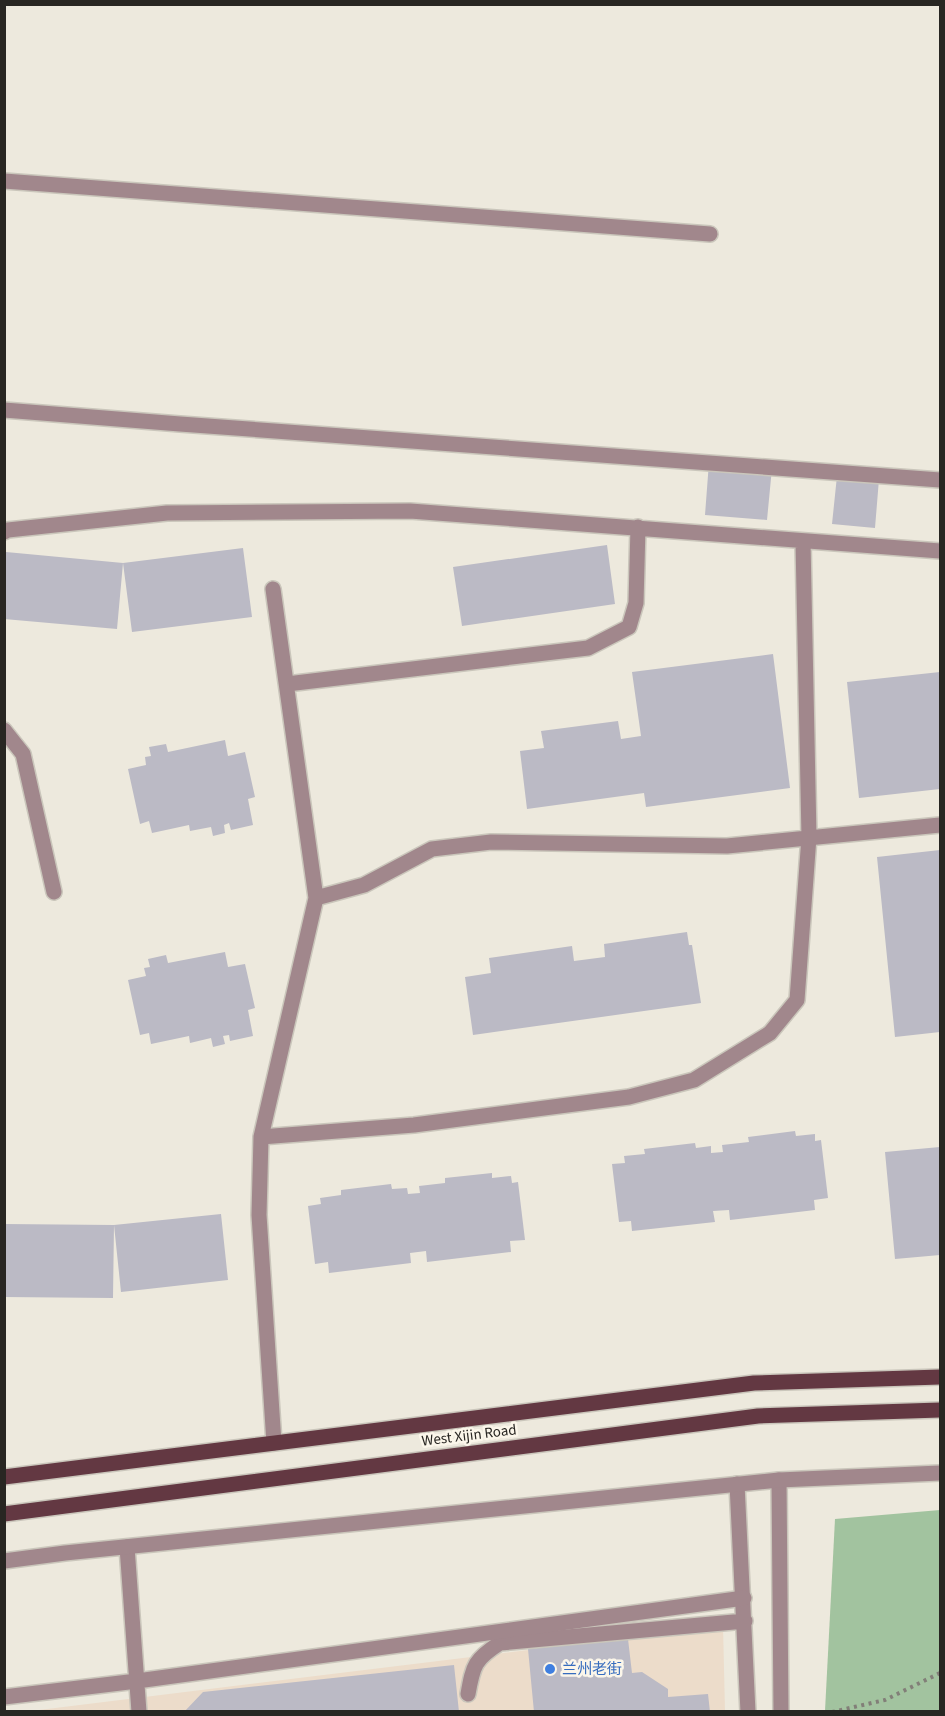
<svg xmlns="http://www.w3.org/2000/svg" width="945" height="1716" font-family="'Source Sans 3','Noto Sans SC',sans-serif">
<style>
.commercial{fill:#ecdcca}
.green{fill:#a2c39f}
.building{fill:#bbbac5}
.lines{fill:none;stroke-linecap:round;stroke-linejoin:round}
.service-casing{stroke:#cac6bb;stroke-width:18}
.pedestrian-casing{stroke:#cac6bb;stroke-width:18}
.minor-casing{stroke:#cac6bb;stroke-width:18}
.primary-casing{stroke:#cac6bb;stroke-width:18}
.path{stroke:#827f78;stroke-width:4;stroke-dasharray:3 4.5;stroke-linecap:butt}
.service{stroke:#a1878c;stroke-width:15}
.pedestrian{stroke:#a1878c;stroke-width:15}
.minor{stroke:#a1878c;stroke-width:15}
.primary{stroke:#633842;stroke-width:15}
.shop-dot{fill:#3f7fe0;stroke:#fbf6ea;stroke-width:2}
.labels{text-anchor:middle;stroke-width:5;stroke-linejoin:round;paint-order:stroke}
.street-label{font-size:15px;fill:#282622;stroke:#fbf6ea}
.shop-label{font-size:15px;fill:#366cbe;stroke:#fbf6ea;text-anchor:start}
</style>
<rect width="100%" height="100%" fill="#ede9dd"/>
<!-- commercial -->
<path class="commercial" d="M723,1626L725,1711H31Z"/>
<!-- green -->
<path class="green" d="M940,1510V1711H825L835,1519Z"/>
<!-- building -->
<path class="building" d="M709,462L772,468L767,520L705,515Z
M837,476L879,479L875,528L832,524Z
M607,545L615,604L462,626L453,567Z
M243,548L252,617L132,632L123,563Z
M6,552L123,563L117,629L4,619Z
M773,654L790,788L646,807L644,793L527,809L520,751L544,748L541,731L618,721L621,739L641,736L632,672Z
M940,672V789L859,798L847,682Z
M225,740L228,756L245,752L255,797L248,799L253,825L231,830L229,823L224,825L225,833L213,836L211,827L190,831L189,825L152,833L149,821L140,824L128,769L146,765L145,757L151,756L149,747L166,744L168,752Z
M940,850V1032L895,1037L877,857Z
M687,932L689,945H692L701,1003L473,1035L465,977L491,973L489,958L572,946L574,961L605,957L604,944Z
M225,952L228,967L245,964L255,1008L248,1010L253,1036L230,1041L229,1035L223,1036L225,1044L213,1047L211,1038L190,1043L189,1036L151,1044L149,1033L140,1035L128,980L146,976L144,968L150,967L148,959L166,955L168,963Z
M795,1131L796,1136L815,1134V1141L821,1140L828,1198L814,1200L815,1210L730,1220L729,1210L713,1211L715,1222L632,1231L631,1221L619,1222L612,1164L625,1163L624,1156L645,1154L644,1149L695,1143L696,1148L711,1146V1153L723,1152L722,1145L749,1142L748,1137Z
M940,1147V1255L895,1259L885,1152Z
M492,1173V1178L511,1176L512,1183L518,1182L525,1240L510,1241L511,1252L427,1262L426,1251L410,1253L411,1263L329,1273L328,1262L315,1264L308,1206L321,1204L320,1198L341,1195V1190L391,1184L392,1189L407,1188L408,1194L420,1193L419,1186L445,1183V1178Z
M221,1214L228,1280L121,1292L114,1225L113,1298L4,1297V1224L114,1225Z
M628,1639L632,1673L642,1672L668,1689V1697L708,1694L710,1712H534L528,1649Z
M454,1665L459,1712H184L203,1692Z"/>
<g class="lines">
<defs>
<path id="service" d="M4,410L180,424L940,480
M4,532L8,530L167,513L410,511L940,551
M273,589L316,898L261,1137L259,1215L274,1443
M287,684L588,648L629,627L636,603L638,527
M4,730L23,754L54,892
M316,898L364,885L432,849L491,842L727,846L940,825
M261,1137L414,1125L629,1097L694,1080L770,1033L797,1000L809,837L803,542
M779,1480L781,1712
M737,1484L748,1712
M468,1694C473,1665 475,1659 500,1643L745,1621"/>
<path id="pedestrian" d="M127,1547L139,1712
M4,1697L137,1681L744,1598"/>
<path id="minor" d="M4,181L710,234
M4,1561L65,1553L779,1480L940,1473"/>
<path id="primary" d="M4,1477L754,1383L940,1377
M4,1514L758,1416L940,1410"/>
</defs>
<!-- service casing -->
<use href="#service" class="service-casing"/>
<!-- pedestrian casing -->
<use href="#pedestrian" class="pedestrian-casing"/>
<!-- minor casing -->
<use href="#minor" class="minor-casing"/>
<!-- primary casing -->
<use href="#primary" class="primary-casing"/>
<!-- path -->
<path class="path" d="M832,1712L885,1700L940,1673"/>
<!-- service -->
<use href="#service" class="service"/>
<!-- pedestrian -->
<use href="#pedestrian" class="pedestrian"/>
<!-- minor -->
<use href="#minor" class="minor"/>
<!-- primary -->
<use href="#primary" class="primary"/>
</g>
<!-- markers -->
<circle class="shop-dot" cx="550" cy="1669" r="6"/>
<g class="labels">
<!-- street labels -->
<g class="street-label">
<text transform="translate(469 1435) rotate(-7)" y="5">West Xijin Road</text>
</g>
<!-- shop labels -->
<g class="shop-label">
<text x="562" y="1674">兰州老街</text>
</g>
</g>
<!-- border -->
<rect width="945" height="1716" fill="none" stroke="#282622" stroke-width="12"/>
</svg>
